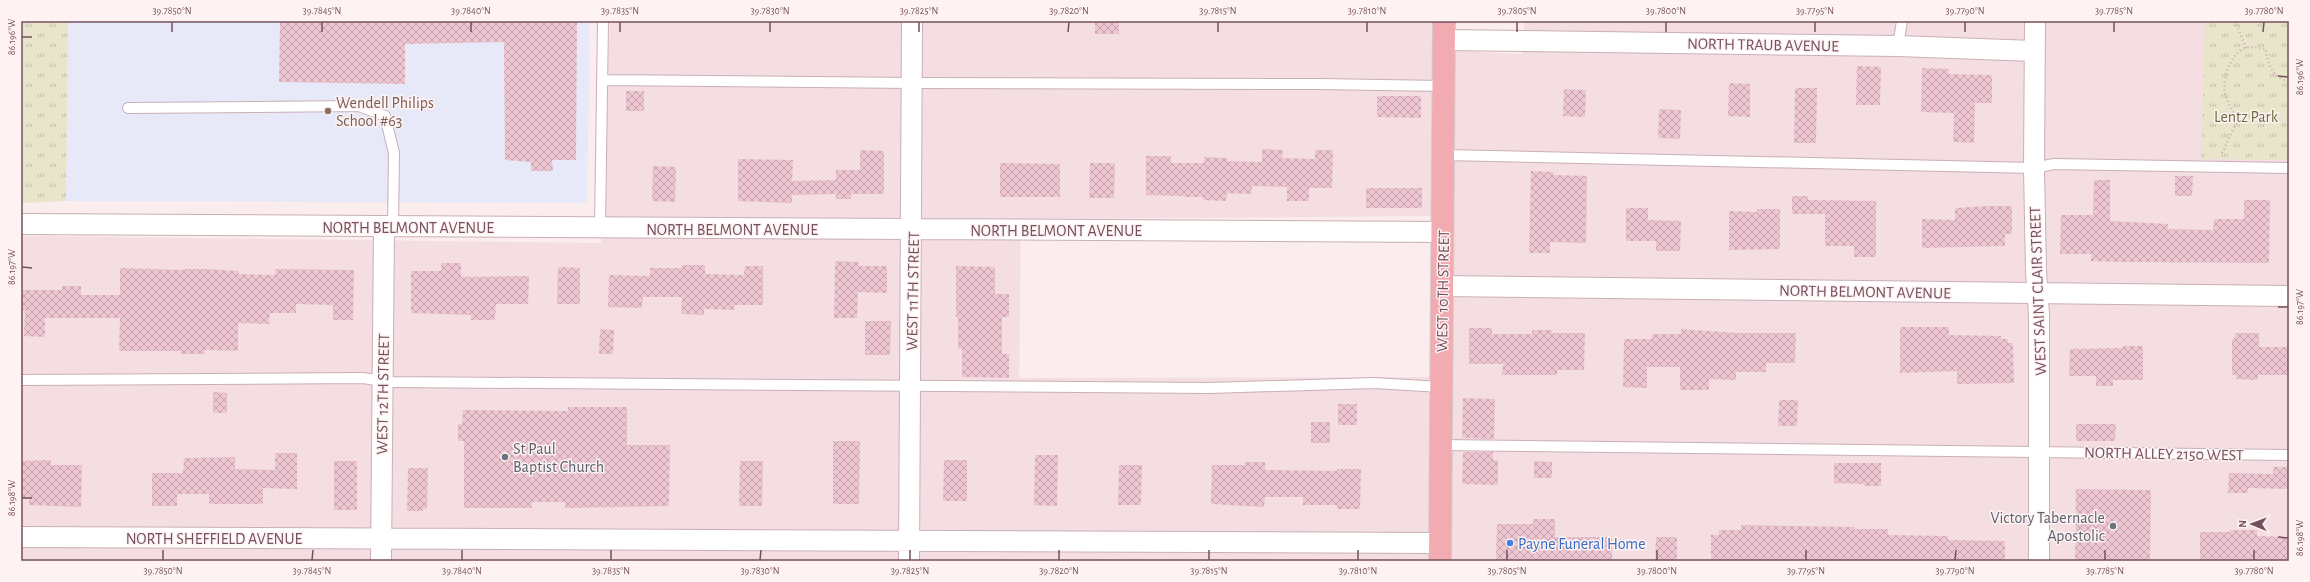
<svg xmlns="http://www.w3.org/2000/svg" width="2310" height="582" font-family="'Alegreya Sans',sans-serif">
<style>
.residential{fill:#f4dee1}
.education{fill:#e8e9f8}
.grass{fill:url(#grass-tufts)}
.building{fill:url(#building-cross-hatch)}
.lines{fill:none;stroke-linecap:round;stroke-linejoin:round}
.lane-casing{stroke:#caafb6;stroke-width:12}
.street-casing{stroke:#caafb6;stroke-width:22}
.primary-casing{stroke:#d5cace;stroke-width:24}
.path{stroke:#d3a8b6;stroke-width:2.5;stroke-dasharray:1 3;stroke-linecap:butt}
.lane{stroke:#fff;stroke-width:10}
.street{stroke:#fff;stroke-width:20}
.primary{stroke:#f2abb0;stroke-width:22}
.ticks{fill:none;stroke:#74505d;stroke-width:1.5}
.education-dot{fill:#8d6e63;stroke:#fef2f3;stroke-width:1.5}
.worship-dot{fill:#6b7280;stroke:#fef2f3;stroke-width:1.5}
.shop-dot{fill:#3f7fe0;stroke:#fef2f3;stroke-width:1.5}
.labels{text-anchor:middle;stroke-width:3;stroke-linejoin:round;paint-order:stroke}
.street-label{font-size:16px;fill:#74505d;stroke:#fef2f3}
.education-label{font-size:16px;fill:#785e54;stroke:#fef2f3;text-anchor:start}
.park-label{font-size:16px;fill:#6d6d43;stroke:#fef2f3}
.worship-label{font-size:16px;fill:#5b616d;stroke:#fef2f3;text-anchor:start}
.shop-label{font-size:16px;fill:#366cbe;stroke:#fef2f3;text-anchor:start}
.neatline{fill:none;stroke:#74505d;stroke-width:1.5}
.ticks-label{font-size:10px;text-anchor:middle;fill:#74505d}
</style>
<defs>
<pattern id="grass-tufts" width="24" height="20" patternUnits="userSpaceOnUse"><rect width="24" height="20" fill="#e8e5cb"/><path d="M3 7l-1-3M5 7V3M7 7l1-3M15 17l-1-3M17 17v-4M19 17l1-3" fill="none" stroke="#c1bca8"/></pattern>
<pattern id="building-cross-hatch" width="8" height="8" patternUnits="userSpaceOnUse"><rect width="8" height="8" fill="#eec6d2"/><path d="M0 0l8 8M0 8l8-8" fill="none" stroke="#c5a3ae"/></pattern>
</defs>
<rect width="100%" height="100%" fill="#fbeced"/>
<!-- residential -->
<path class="residential" d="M610,21H1435L1433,216L1021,219L1019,378L1430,377L1429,561H21V236L601,243Z
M1524,21H2289V561H1451L1454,51L1522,54Z"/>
<!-- education -->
<path class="education" d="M68,21H590L587,203L66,201Z"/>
<!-- grass -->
<path class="grass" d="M21,21H68L66,201L21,203Z
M2205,21H2289V160L2201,159Z"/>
<!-- building -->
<path class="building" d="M280,21H577L576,160H552L553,171H531V162L505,160L504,42L405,44V84L279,82Z
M1095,21H1119V34H1095Z
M1857,66L1881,67L1880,105H1856Z
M1922,68L1949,69V74L1992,75V103H1975L1974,143L1953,142L1954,113L1921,112Z
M1729,83L1750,84V117L1728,116Z
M1795,88H1817L1816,143H1794Z
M1564,89L1586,90L1585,117L1563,116Z
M626,91H644V111H626Z
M1377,96H1421V118L1377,117Z
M1659,109L1681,110L1680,139L1658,138Z
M1262,149L1283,150L1282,158L1315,159V150H1333L1332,188H1309V201H1287V187L1252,186L1251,194L1227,193L1226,201L1203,200V197H1183V196L1146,195V156H1171V163H1204V157L1227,158V161L1262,162Z
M860,150L884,151V194H851V199H836V194L792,195V203L738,201V159L793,160L792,181L836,180V170H860Z
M1000,163L1060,164V197H1000Z
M1090,163H1115L1114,198H1089Z
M653,166L676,167L675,202L652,201Z
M1531,171L1554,172L1553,175L1587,176L1586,243L1550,242V253H1529Z
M2175,176H2193L2192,196H2175Z
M2094,180H2110V221L2168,224V229L2213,230L2214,219H2244V200H2270L2269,263L2122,262L2091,261V254H2060L2061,215H2093Z
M1366,188H1422V208H1366Z
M1792,196H1808V200L1876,201V257H1854V246H1825V214H1792Z
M1988,206H2012V234H2005V246L1922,248V219L1955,220V208Z
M1626,208H1648V220L1681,221L1680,251H1656V241H1626Z
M1757,209H1780V249L1729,250V211L1757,212Z
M835,261L859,262L858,266H887V293L858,292L857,318H834Z
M441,263H461V277L529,276L528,304H496L495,320H471V315L411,313V271H441Z
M682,265H705V274L744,275L745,266H763V305H734V310L704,309V315L681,314L682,297H643L642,308L608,307L609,275L650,276V268H682Z
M956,266L995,267V294H1009V317H1002V354H1009V378L962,377V349H958V317H956Z
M558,267L580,268V304H557Z
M120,268L182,270V269H206L239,271V274L275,275V269L354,270L353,320H333V305L296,304V313H270L269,324L238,323V351L205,350V354H181V351H119L120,318H45V337L24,336L25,311H21V290H62V286H81V295H120Z
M865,321H891L890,355H865Z
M1900,327H1949V335L2001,336V339H2008V343H2013L2014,383L1957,384V371L1900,373Z
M1469,328H1492V334H1532V330H1552V333H1585L1584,370H1557V375H1502L1503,364H1469Z
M600,329L614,330L613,354H599Z
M1681,329L1737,333H1796L1795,363H1766V372H1736V380L1709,379V390H1680V367H1647V388L1623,387L1624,339H1652V334H1681Z
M2235,333H2259V347H2289V375H2258V380L2236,379V375H2232V339H2234Z
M2123,346H2143V380H2113V386H2096V376H2069L2070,349L2123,348Z
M213,392L227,393V413H213Z
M1463,398L1495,399L1494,439L1462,438Z
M1779,400H1798L1797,426H1778Z
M1338,404H1357V425H1338Z
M568,407H627V445H670L669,506L565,508V502H532V508H464V441H458V424H462L463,410L568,411Z
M1311,422H1330V443H1311Z
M2076,424H2116L2115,441H2076Z
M833,441H860L859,504H833Z
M1463,452H1493V460H1498V485L1462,484Z
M275,453H297V489L263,488V504H209V494H177V506H152V473H183L184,458L235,457V469L275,470Z
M1035,455H1058L1057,506L1034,505Z
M51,460V465H82L81,507L29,505V499H21V461Z
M944,460H967V501H943Z
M334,461H357V510H334Z
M740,461H763L762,506H739Z
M1534,461L1552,462V478H1534Z
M1245,462H1265V470L1337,471V469H1361L1360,509H1337V505H1303V497H1265L1264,507L1211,504L1212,465H1245Z
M1834,463H1881V486H1864V484L1834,483Z
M1119,465H1142L1141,505H1118Z
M2273,467H2289V489L2248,488V493H2228L2229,473L2273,474Z
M408,468H428L427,509H423V511H407Z
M2076,489L2151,490L2150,561H2075Z
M1533,519H1555V537H1612V561H1496L1497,524H1533Z
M1741,525L1855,527V529H1888V535L1948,536V540L2005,541V561H1711V535H1719V530H1741Z
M2230,530H2257V536L2289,537V561H2200V532H2230Z
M1656,537H1677V561H1655Z"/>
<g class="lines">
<defs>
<path id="lane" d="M1898,46L1902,21
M602,80L912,83L1318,84L1444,86
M128,108L359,106L385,116L394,153L393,226
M1443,155L2034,168L2054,164L2289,168
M600,228L603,21
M21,380L363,378L390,382L1209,388L1374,383L1441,387
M1441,445L2289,455"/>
<path id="street" d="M2035,21L2034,168L2036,271L2039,315V561
M1444,40L1898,46L2034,51
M21,224L1443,232
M1442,286L2289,296
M21,537L1440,543
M381,561L384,227
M909,561L912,21"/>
<path id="primary" d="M1440,561L1444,21"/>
</defs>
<!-- lane casing -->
<use href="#lane" class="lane-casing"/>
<!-- street casing -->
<use href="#street" class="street-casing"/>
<!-- primary casing -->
<use href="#primary" class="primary-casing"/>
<!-- path -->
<path class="path" d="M2235,21L2246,48
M2222,153L2236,123C2236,114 2229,106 2226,97C2221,83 2229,54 2245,48C2252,46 2259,48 2266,49C2267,65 2273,77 2289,82"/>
<!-- lane -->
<use href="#lane" class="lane"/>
<!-- street -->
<use href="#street" class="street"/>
<!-- primary -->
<use href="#primary" class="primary"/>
</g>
<!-- ticks -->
<path class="ticks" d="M172,32V22M322,32V22M471,32V22M620,32V22M770,32V22M919,32V22M1068,32L1069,22M1218,32V22M1367,32V22M1517,32V22M1666,32V22M1815,32V22M1965,32V22M2114,32V22M2263,32L2264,22M22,37H32M2278,76L2288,77M22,267L32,268M2278,307H2288M22,498H32M2278,537L2288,538M163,560V550M312,560L313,550M462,560V550M611,560V550M760,560L761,550M910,560V550M1059,560V550M1209,560V550M1358,560V550M1507,560V550M1657,560V550M1806,560V550M1955,560L1956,550M2105,560V550M2254,560V550"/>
<!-- markers -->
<circle class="education-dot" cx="328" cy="111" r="4"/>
<g class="worship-dot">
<circle cx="505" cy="457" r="4"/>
<circle cx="2113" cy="526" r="4"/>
</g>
<circle class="shop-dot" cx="1510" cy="543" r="4"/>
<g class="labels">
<!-- street labels -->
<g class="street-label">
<text transform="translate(1763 44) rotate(1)" y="6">NORTH TRAUB AVENUE</text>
<text x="408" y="233">NORTH BELMONT AVENUE</text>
<text x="732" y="235">NORTH BELMONT AVENUE</text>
<text x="1056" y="236">NORTH BELMONT AVENUE</text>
<text transform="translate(912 291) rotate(-89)" y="6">WEST 11TH STREET</text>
<text transform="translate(1442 291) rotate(-89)" y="6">WEST 10TH STREET</text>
<text transform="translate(1865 291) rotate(1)" y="6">NORTH BELMONT AVENUE</text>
<text transform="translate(2037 291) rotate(-92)" y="6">WEST SAINT CLAIR STREET</text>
<text transform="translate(382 394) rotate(-89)" y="6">WEST 12TH STREET</text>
<text transform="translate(2164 453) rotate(1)" y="6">NORTH ALLEY 2150 WEST</text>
<text x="214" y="544">NORTH SHEFFIELD AVENUE</text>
</g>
<!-- education labels -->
<g class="education-label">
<text x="336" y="108">Wendell Philips<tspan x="336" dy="18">School #63</tspan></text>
</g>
<!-- park labels -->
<g class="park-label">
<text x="2246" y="122">Lentz Park</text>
</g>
<!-- worship labels -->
<g class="worship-label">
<text x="513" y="454">St Paul<tspan x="513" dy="18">Baptist Church</tspan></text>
<text x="2105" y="523" text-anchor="end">Victory Tabernacle<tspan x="2105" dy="18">Apostolic</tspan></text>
</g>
<!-- shop labels -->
<g class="shop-label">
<text x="1518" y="549">Payne Funeral Home</text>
</g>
</g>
<!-- border -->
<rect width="2310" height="582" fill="none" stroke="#fef2f3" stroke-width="44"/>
<!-- north arrow -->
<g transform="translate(2252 524) rotate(271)" stroke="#fef2f3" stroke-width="3" paint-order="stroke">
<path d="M0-3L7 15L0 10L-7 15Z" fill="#74505d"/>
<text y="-6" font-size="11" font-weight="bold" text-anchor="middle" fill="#74505d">N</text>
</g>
<rect x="22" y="22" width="2266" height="538" class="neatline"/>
<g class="ticks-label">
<text x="172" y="14">39.7850°N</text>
<text x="322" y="14">39.7845°N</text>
<text x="471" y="14">39.7840°N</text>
<text x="620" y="14">39.7835°N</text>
<text x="770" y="14">39.7830°N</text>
<text x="919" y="14">39.7825°N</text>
<text x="1069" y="14">39.7820°N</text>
<text x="1218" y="14">39.7815°N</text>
<text x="1367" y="14">39.7810°N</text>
<text x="1517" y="14">39.7805°N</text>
<text x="1666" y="14">39.7800°N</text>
<text x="1815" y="14">39.7795°N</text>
<text x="1965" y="14">39.7790°N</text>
<text x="2114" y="14">39.7785°N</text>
<text x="2264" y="14">39.7780°N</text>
<text transform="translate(11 37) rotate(-90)" y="4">86.196°W</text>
<text transform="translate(2299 77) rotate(-90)" y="4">86.196°W</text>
<text transform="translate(11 267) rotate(-90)" y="4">86.197°W</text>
<text transform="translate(2299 307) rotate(-90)" y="4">86.197°W</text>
<text transform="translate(11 498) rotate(-90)" y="4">86.198°W</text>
<text transform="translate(2299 538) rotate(-90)" y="4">86.198°W</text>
<text x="163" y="574">39.7850°N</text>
<text x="312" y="574">39.7845°N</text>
<text x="462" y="574">39.7840°N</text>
<text x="611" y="574">39.7835°N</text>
<text x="760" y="574">39.7830°N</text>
<text x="910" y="574">39.7825°N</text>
<text x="1059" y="574">39.7820°N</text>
<text x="1209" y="574">39.7815°N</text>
<text x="1358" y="574">39.7810°N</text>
<text x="1507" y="574">39.7805°N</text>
<text x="1657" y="574">39.7800°N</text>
<text x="1806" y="574">39.7795°N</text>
<text x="1955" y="574">39.7790°N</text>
<text x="2105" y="574">39.7785°N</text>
<text x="2254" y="574">39.7780°N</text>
</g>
</svg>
